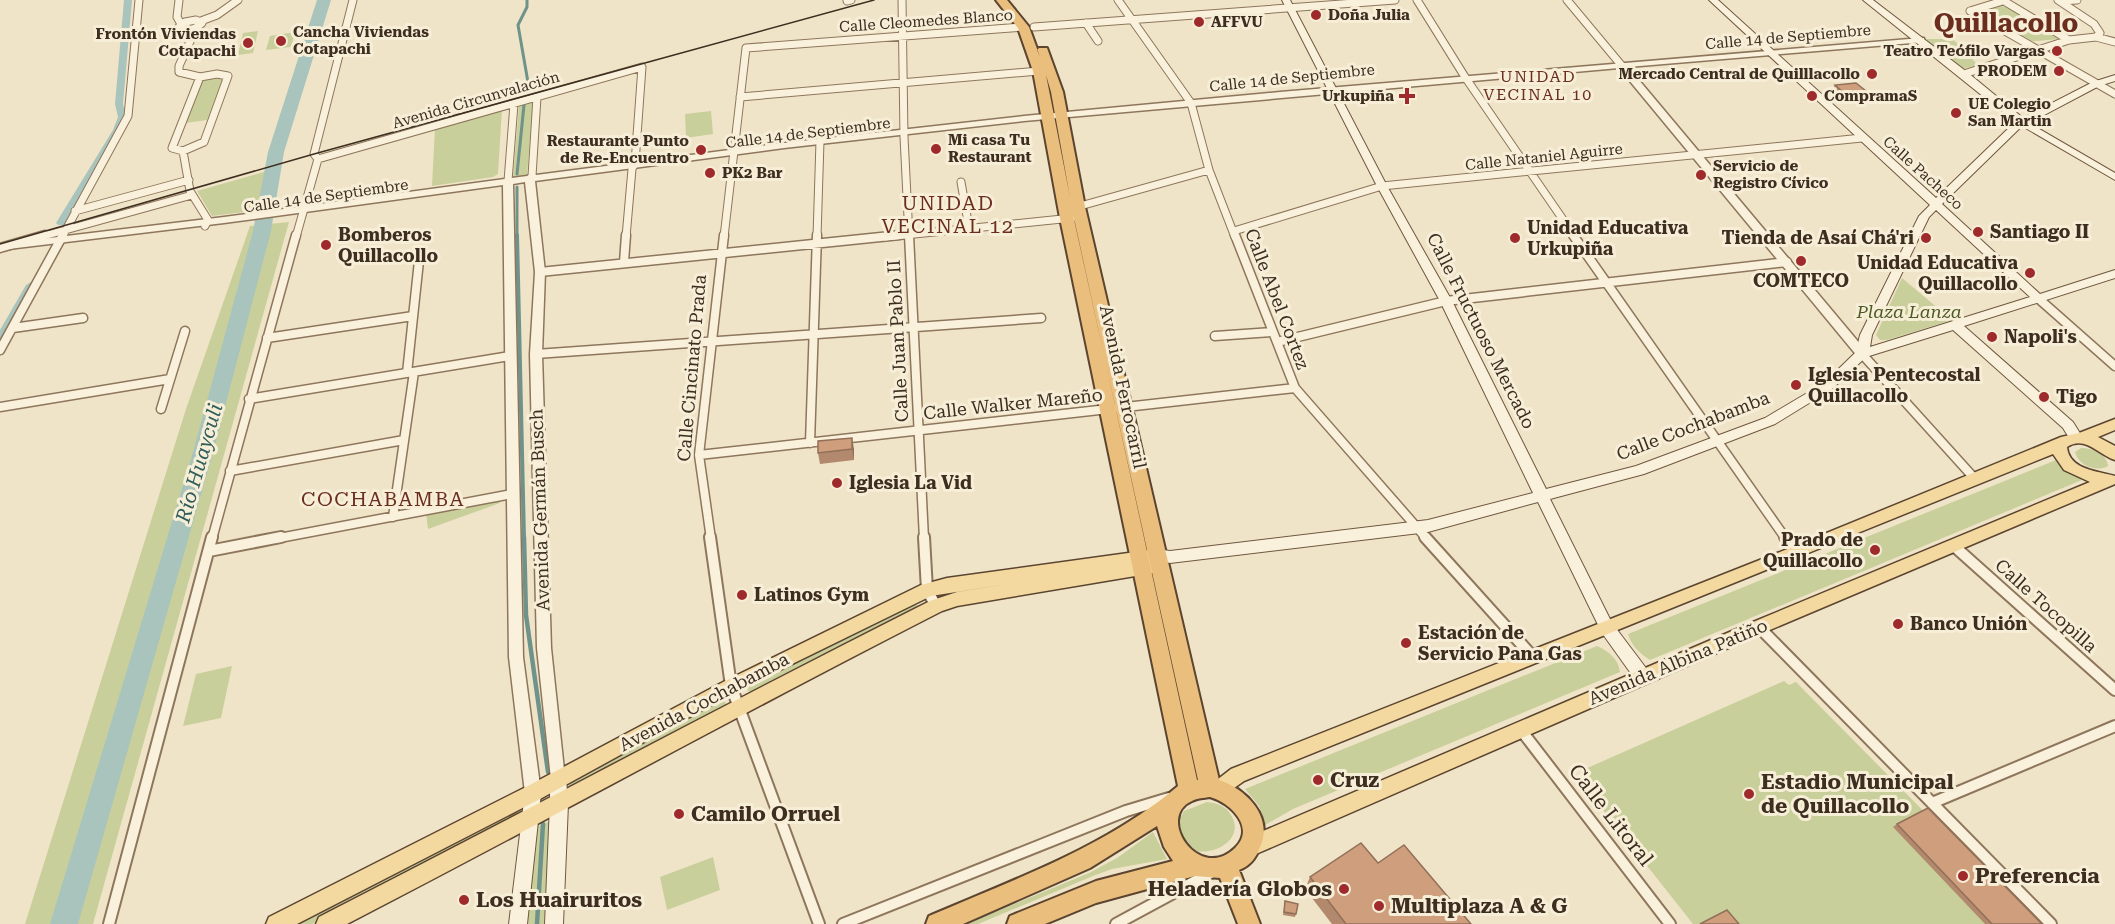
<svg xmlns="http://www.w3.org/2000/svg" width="2115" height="924" font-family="'Roboto Serif',serif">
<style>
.green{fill:#c9cf9b}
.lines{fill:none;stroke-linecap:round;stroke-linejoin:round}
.stream-far2{stroke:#6f938a;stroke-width:3}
.stream-far1{stroke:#6f938a;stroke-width:4}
.stream{stroke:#6f938a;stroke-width:4.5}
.canal{fill:#a9c4bc;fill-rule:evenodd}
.river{fill:#a9c4bc;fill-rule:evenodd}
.minor-far2-casing{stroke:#8d765c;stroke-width:9}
.minor-far1-casing{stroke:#8d765c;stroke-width:11}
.minor-casing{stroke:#8d765c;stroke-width:14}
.tertiary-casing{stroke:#8d765c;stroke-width:3}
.secondary-casing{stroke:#6f573f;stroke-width:2}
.primary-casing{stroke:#5b4430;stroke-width:3}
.trunk-casing{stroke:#5b4430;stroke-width:4}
.minor-far2{stroke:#faf1dc;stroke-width:7}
.minor-far1{stroke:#faf1dc;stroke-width:8}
.minor{stroke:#faf1dc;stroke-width:10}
.tertiary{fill:#faf1dc;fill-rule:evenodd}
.secondary{fill:#faf1dc;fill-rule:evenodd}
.primary{fill:#f3d9a0;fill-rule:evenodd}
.trunk{fill:#eabe7c;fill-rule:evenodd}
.tram{stroke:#3d2e20;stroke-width:1.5}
.wall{fill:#b2896c}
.shaded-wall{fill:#916f58}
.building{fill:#cf9f7d;stroke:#916f58;stroke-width:1.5}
.poi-dot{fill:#9e2a2b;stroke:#f7eed8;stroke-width:2}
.labels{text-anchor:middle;stroke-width:6;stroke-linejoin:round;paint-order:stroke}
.far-poi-label{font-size:15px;font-weight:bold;fill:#3d2e20;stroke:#f7eed8;text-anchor:start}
.far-street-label{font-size:15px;fill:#3d2e20;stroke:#f7eed8}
.far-neighbourhood-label{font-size:16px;letter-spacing:1.5px;fill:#6b2e1e;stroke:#f7eed8}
.poi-label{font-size:18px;font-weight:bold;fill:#3d2e20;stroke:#f7eed8;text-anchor:start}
.street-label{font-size:18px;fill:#3d2e20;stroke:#f7eed8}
.park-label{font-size:18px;font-style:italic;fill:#4d5a26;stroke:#f7eed8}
.neighbourhood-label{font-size:20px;letter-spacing:1.5px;fill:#6b2e1e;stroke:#f7eed8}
.water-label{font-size:20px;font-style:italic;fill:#2f5d5a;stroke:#f7eed8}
.near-poi-label{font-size:21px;font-weight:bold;fill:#3d2e20;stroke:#f7eed8;text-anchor:start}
.near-street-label{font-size:21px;fill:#3d2e20;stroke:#f7eed8}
.far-town-label{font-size:26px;font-weight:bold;fill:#6b2e1e;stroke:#f7eed8}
</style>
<rect width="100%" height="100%" fill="#f0e4c8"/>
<!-- green -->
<path class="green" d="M2000,6L2009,7L2059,37V39L2027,42L1978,13Z
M258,31L253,53L238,55L243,33Z
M295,32L291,47L266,50L270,36Z
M1924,39H1953L1978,65L1962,69Z
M212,77L223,78L207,120L186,123L203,80Z
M533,101L527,175L513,177L519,105Z
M502,109L498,174L493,177L432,186L435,128Z
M711,111L713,134L686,138L685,114Z
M267,171L260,210L212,216L197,191Z
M289,222L93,924H25L186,409L250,226Z
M1902,278L1952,320L1887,340H1880L1876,335Z
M2081,448C2092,448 2107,453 2108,466C2096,473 2078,465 2075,452Z
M2056,460L2082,480L1650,660C1640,654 1631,645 1628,634Z
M498,499L500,503L428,529L426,512Z
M913,603L918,606L917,609L754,692L748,691L747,687L751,685Z
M1597,646C1609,651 1619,660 1620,672L1293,809L1265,825L1259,806L1245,789Z
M232,666L221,718L183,726L196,674Z
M1784,681L1789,685L1796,682L2035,924H1693L1577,777L1586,775L1585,769Z
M724,699L726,704L723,707L573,788L568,785L569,781L719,700Z
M1207,802C1217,803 1226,806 1231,815C1250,845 1193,867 1180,838C1179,834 1178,828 1177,824L1184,811Z
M517,811L519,816L517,819L312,924H292Z
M550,821L544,924H526L534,828Z
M1153,832L1167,859L1112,869L1093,876L978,924H966L1089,873L1117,858Z
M713,857L720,890L667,910L660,877Z"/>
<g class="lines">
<!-- stream-far2 -->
<path class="stream-far2" d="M527,0V7L518,25L529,88
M517,174L524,105
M517,187V237"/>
<!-- stream-far1 -->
<path class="stream-far1" d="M517,235L524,539"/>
<!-- stream -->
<path class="stream" d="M524,537L526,615L548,772
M537,924L543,824"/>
<!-- canal -->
<path class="canal" d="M124,0H132L123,104L126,117L121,130L66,223L64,225H58L56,223L113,130L118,117L115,104Z
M31,282L36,285L4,343L0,344V330L26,285Z"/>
<!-- river -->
<path class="river" d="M317,0H331L284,152L271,231L214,449L78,924H50L194,449L253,231L268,152Z"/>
<defs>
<path id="minor-far2" d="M179,0L177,17L181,24
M902,0L904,137L909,237
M1118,0L1191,103L1209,170L1235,237
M1417,0L1465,77L1575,237
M1567,0L1622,66
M2058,0L2094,24L2100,33L2096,37
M847,1L851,0
M2004,1L2069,40
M2060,1L2077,0
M1970,11L2115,94
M1970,11L2006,0
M196,20L202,23C195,30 187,32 178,28L185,22Z
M201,21L217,15L238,0
M1086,23L1098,41
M1034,27L1395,0
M196,28L179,66V72L200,77
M217,74L228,76L204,142L183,151L172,148L200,77Z
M1964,74L2069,40L2096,37L2115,42
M740,97L1039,71
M183,151L190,191L208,220L205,226
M318,159L642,67L635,163L632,169L626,237
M532,176L537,97
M508,181L514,104
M961,182L969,228
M1073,208L1209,170
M75,211L189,180
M1234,231L1382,186L1862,138
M40,237L192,195
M62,237L128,116L139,0
M296,237L318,159L314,154L353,0
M724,237L746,48L1023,27
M817,237L820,141
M885,237L1072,218"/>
<path id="minor-far1" d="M909,235L924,539
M1235,235L1295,388L1427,539
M1573,235L1786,539
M0,248L45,235
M624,262L626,235
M540,272L900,235
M2039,299L2115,366
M13,328L83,318
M1215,336L1273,332
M267,338L413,316
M1277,342L1446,301L1787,262
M0,350L63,235
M536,354L1041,318
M1862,354L1975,479
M407,373L419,261
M249,399L510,356
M0,407L170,379
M161,409L185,331
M810,443L817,235
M699,455L1295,388
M230,471L404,440
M393,517L414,372
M212,539L296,235
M274,539L512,494
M711,539L699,455L724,235"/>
<path id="minor" d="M710,537L731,686L819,924
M924,537L927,590L936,606
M1425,537L1533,657
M1785,537L1796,553
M1954,546L2115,690
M209,551L281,537
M1759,627L2051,924
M1521,730L1670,924
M1932,803L2115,726
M109,924L212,537
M843,924L1126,811L1169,798
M1116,924L1214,871"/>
<path id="tertiary" d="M1921,38H1924V42L1628,67L1866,351L1868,354L1862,358L1858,357L1619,68L1024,121L784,148L535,181L545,272L542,354L551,648L565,779L563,784L558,786L553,784L551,779L537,648L530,354L535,272L525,182L513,184L523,657L541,793L538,798L533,800L528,798L525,793L509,657L503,185L224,223L0,250V244L224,217L527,176L532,173L536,175L784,143L1024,116L1280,92Z"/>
<path id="secondary" d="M1282,0H1290L1387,186L1452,301L1546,489L1636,466L1765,418L1824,383L1856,352L1860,335L1919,216L1930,205L1709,0H1718L1936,198L2015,122L1863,0H1873L1967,72L2023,118L2093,82L2115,75V81L2099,86L2029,123L2115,173V180L2022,126L1942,204L2040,294L2115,270V278L1964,326L2073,422L2083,438L2076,443L2071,441L2063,428L1953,330L1866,357L1832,389L1775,424L1644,474L1550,499L1612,623L1649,672L1651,677L1649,682L1643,684L1637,682L1602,633L1538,502L1428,532L1170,563L1152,559L1150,555L1152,551L1157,549L1170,551L1428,520L1533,493L1440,301L1377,186ZM1936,210L2030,297L1870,347L1872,335L1929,217Z
M558,771L564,774L566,779L568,804L563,924H545L550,804V779L552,774Z
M533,785L539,787L541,793L527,924H509L525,793L527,787Z"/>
<path id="primary" d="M2115,419V430L2098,437L2115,446V460C2099,455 2085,435 2067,447C2069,470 2098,471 2115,476V484L1765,632L1256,854L1249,856L1242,854L1239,847L1242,840L1753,622L2090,482L2064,470L2053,454L1244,781L1220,798L1213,795L1211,789L1213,783L1231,769L1790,548L2061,437L2079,433Z
M1150,550L1156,551L1158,556L1156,560L1165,561L1167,566L1165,571L957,606L942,611C742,713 546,821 347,924H316L319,917C523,813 725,704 930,601L957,592L1069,574L931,596L737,691L540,799L297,924H266L269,917L526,787L725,681L921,585L947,578Z"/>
<path id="trunk" d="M996,0H1007L1029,27L1040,57L1037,50L1039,48H1047L1063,92L1085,207L1219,780C1246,789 1274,817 1260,847C1256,858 1250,866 1239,870L1260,924H1238L1220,878L1195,876L1096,903L1045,924H1007L1010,916L1096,881L1173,861L1164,847L1157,826L1090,868L963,924H926L929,916C1015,879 1106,847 1178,786L1060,218L1033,71L1018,28ZM1046,75L1051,92L1070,197ZM1073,215L1198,780H1197L1074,218ZM1210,797C1231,803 1256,828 1235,848C1199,883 1155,817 1192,801C1197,798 1204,798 1210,797Z"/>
</defs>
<!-- minor-far2 casing -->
<use href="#minor-far2" class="minor-far2-casing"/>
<!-- minor-far1 casing -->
<use href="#minor-far1" class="minor-far1-casing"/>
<!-- minor casing -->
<use href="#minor" class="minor-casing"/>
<!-- tertiary casing -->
<use href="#tertiary" class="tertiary-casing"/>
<!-- secondary casing -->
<use href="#secondary" class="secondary-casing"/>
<!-- primary casing -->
<use href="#primary" class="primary-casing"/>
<!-- trunk casing -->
<use href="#trunk" class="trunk-casing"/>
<!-- minor-far2 -->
<use href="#minor-far2" class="minor-far2"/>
<!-- minor-far1 -->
<use href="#minor-far1" class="minor-far1"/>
<!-- minor -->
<use href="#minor" class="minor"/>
<!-- tertiary -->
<use href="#tertiary" class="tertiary"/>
<!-- secondary -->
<use href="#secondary" class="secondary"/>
<!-- primary -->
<use href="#primary" class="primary"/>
<!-- trunk -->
<use href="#trunk" class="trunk"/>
<!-- tram -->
<path class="tram" d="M0,244L314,154L874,0"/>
</g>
<!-- wall -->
<path class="wall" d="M1835,85L1866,91L1862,98L1841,101L1831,92Z
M854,449V460L820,464L818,453Z
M1897,824L2042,924H1985L1893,827Z
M1378,863L1471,924H1332L1305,889L1310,877Z
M1285,901L1296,914L1295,917L1283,915Z"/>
<!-- shaded-wall -->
<path class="shaded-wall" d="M852,438L854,449V460L852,449Z"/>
<!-- building -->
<path class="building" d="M1856,83L1866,91L1845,94L1835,85Z
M852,438V449L818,453V441Z
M1928,808L2042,924H1992L1897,824Z
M1361,843L1378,863L1404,845L1471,924H1346L1310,877Z
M1285,901L1298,904L1296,914L1284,912Z
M1727,910L1739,924H1700Z"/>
<!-- markers -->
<g class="poi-dot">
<circle cx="1316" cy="15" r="6"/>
<circle cx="1199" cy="22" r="6"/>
<circle cx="281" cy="41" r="6"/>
<circle cx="248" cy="43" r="6"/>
<circle cx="2057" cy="51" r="6"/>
<circle cx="2059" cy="71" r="6"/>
<circle cx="1872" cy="74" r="6"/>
<path d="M1404 87h6v6h6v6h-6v6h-6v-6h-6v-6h6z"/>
<circle cx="1812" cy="96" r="6"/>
<circle cx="1956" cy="113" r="6"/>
<circle cx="936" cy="149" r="6"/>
<circle cx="701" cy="150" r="6"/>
<circle cx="710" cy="173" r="6"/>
<circle cx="1701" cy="175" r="6"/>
<circle cx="1978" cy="232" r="6"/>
<circle cx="1515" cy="238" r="6"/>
<circle cx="1926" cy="238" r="6"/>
<circle cx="326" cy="245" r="6"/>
<circle cx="1801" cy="261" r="6"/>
<circle cx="2030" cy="273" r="6"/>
<circle cx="1992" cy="337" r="6"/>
<circle cx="1796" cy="385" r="6"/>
<circle cx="2044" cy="397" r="6"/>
<circle cx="837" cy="483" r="6"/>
<circle cx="1875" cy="550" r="6"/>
<circle cx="742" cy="595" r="6"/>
<circle cx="1898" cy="624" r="6"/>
<circle cx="1406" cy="643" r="6"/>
<circle cx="1318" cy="780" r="6"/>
<circle cx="1749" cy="794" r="6"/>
<circle cx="679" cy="814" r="6"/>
<circle cx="1963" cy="876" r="6"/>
<circle cx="1344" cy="889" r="6"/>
<circle cx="464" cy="900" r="6"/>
<circle cx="1379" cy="906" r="6"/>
</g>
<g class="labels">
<!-- far-poi labels -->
<g class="far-poi-label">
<text x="1328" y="20">Doña Julia</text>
<text x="1211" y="27">AFFVU</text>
<text x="293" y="37">Cancha Viviendas<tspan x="293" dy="17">Cotapachi</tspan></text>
<text x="236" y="39" text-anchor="end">Frontón Viviendas<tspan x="236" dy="17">Cotapachi</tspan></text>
<text x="2045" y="56" text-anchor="end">Teatro Teófilo Vargas</text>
<text x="2047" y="76" text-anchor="end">PRODEM</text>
<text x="1860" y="79" text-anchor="end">Mercado Central de Quilllacollo</text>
<text x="1394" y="101" text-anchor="end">Urkupiña</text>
<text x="1824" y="101">CompramaS</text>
<text x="1968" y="109">UE Colegio<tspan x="1968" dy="17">San Martin</tspan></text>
<text x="948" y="145">Mi casa Tu<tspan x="948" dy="17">Restaurant</tspan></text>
<text x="689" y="146" text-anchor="end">Restaurante Punto<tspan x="689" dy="17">de Re-Encuentro</tspan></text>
<text x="1713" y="171">Servicio de<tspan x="1713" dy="17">Registro Cívico</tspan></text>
<text x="722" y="178">PK2 Bar</text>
</g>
<!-- far-street labels -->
<g class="far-street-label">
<text transform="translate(926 21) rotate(-4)" y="5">Calle Cleomedes Blanco</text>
<text transform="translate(1788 37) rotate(-5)" y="5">Calle 14 de Septiembre</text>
<text transform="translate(1292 78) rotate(-6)" y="5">Calle 14 de Septiembre</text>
<text transform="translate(476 100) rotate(-16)" y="5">Avenida Circunvalación</text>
<text transform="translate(808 133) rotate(-7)" y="5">Calle 14 de Septiembre</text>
<text transform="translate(1544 157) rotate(-6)" y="5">Calle Nataniel Aguirre</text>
<text transform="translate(1923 173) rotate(42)" y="5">Calle Pacheco</text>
<text transform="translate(326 196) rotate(-8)" y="5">Calle 14 de Septiembre</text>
</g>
<!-- far-neighbourhood labels -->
<g class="far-neighbourhood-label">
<text x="1538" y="82">UNIDAD<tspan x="1538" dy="18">VECINAL 10</tspan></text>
</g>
<!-- poi labels -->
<g class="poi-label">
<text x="1527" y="234">Unidad Educativa<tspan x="1527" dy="21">Urkupiña</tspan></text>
<text x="1990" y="238">Santiago II</text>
<text x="338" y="241">Bomberos<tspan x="338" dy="21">Quillacollo</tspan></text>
<text x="1914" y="244" text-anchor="end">Tienda de Asaí Chá'ri</text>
<text x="2018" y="269" text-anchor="end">Unidad Educativa<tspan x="2018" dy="21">Quillacollo</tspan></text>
<text x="1801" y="287" text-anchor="middle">COMTECO</text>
<text x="2004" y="343">Napoli's</text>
<text x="1808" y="381">Iglesia Pentecostal<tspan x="1808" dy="21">Quillacollo</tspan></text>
<text x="2056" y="403">Tigo</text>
<text x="849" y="489">Iglesia La Vid</text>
<text x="1863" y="546" text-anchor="end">Prado de<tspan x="1863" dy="21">Quillacollo</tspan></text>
<text x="754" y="601">Latinos Gym</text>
<text x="1910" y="630">Banco Unión</text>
<text x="1418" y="639">Estación de<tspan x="1418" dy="21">Servicio Pana Gas</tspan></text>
</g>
<!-- street labels -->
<g class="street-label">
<text transform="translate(1277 299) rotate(69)" y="6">Calle Abel Cortez</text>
<text transform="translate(1481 331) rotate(63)" y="6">Calle Fructuoso Mercado</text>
<text transform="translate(898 341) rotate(-93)" y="6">Calle Juan Pablo II</text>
<text transform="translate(692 368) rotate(-85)" y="6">Calle Cincinato Prada</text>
<text transform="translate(1123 387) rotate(78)" y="6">Avenida Ferrocarril</text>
<text transform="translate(1013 404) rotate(-6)" y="6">Calle Walker Mareño</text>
<text transform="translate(1693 426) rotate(-21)" y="6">Calle Cochabamba</text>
<text transform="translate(540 510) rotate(-92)" y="6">Avenida Germán Busch</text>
<text transform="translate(2046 606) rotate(42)" y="6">Calle Tocopilla</text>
<text transform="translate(1678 662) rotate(-23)" y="6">Avenida Albina Patiño</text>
<text transform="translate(704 702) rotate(-28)" y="6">Avenida Cochabamba</text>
</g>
<!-- park labels -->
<g class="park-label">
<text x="1909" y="318">Plaza Lanza</text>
</g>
<!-- neighbourhood labels -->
<g class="neighbourhood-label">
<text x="948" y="210">UNIDAD<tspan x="948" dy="23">VECINAL 12</tspan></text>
<text x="383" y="506">COCHABAMBA</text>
</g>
<!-- water labels -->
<g class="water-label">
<text transform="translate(199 463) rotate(-74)" y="7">Río Huayculi</text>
</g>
<!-- near-poi labels -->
<g class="near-poi-label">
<text x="1330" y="787">Cruz</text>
<text x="1761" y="789">Estadio Municipal<tspan x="1761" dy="24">de Quillacollo</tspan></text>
<text x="691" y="821">Camilo Orruel</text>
<text x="1975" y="883">Preferencia</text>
<text x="1332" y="896" text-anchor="end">Heladería Globos</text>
<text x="476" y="907">Los Huairuritos</text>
<text x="1391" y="913">Multiplaza A &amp; G</text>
</g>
<!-- near-street labels -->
<g class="near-street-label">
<text transform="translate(1611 815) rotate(52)" y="7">Calle Litoral</text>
</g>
<!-- far-town labels -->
<g class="far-town-label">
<text x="2006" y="32">Quillacollo</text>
</g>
</g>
</svg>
